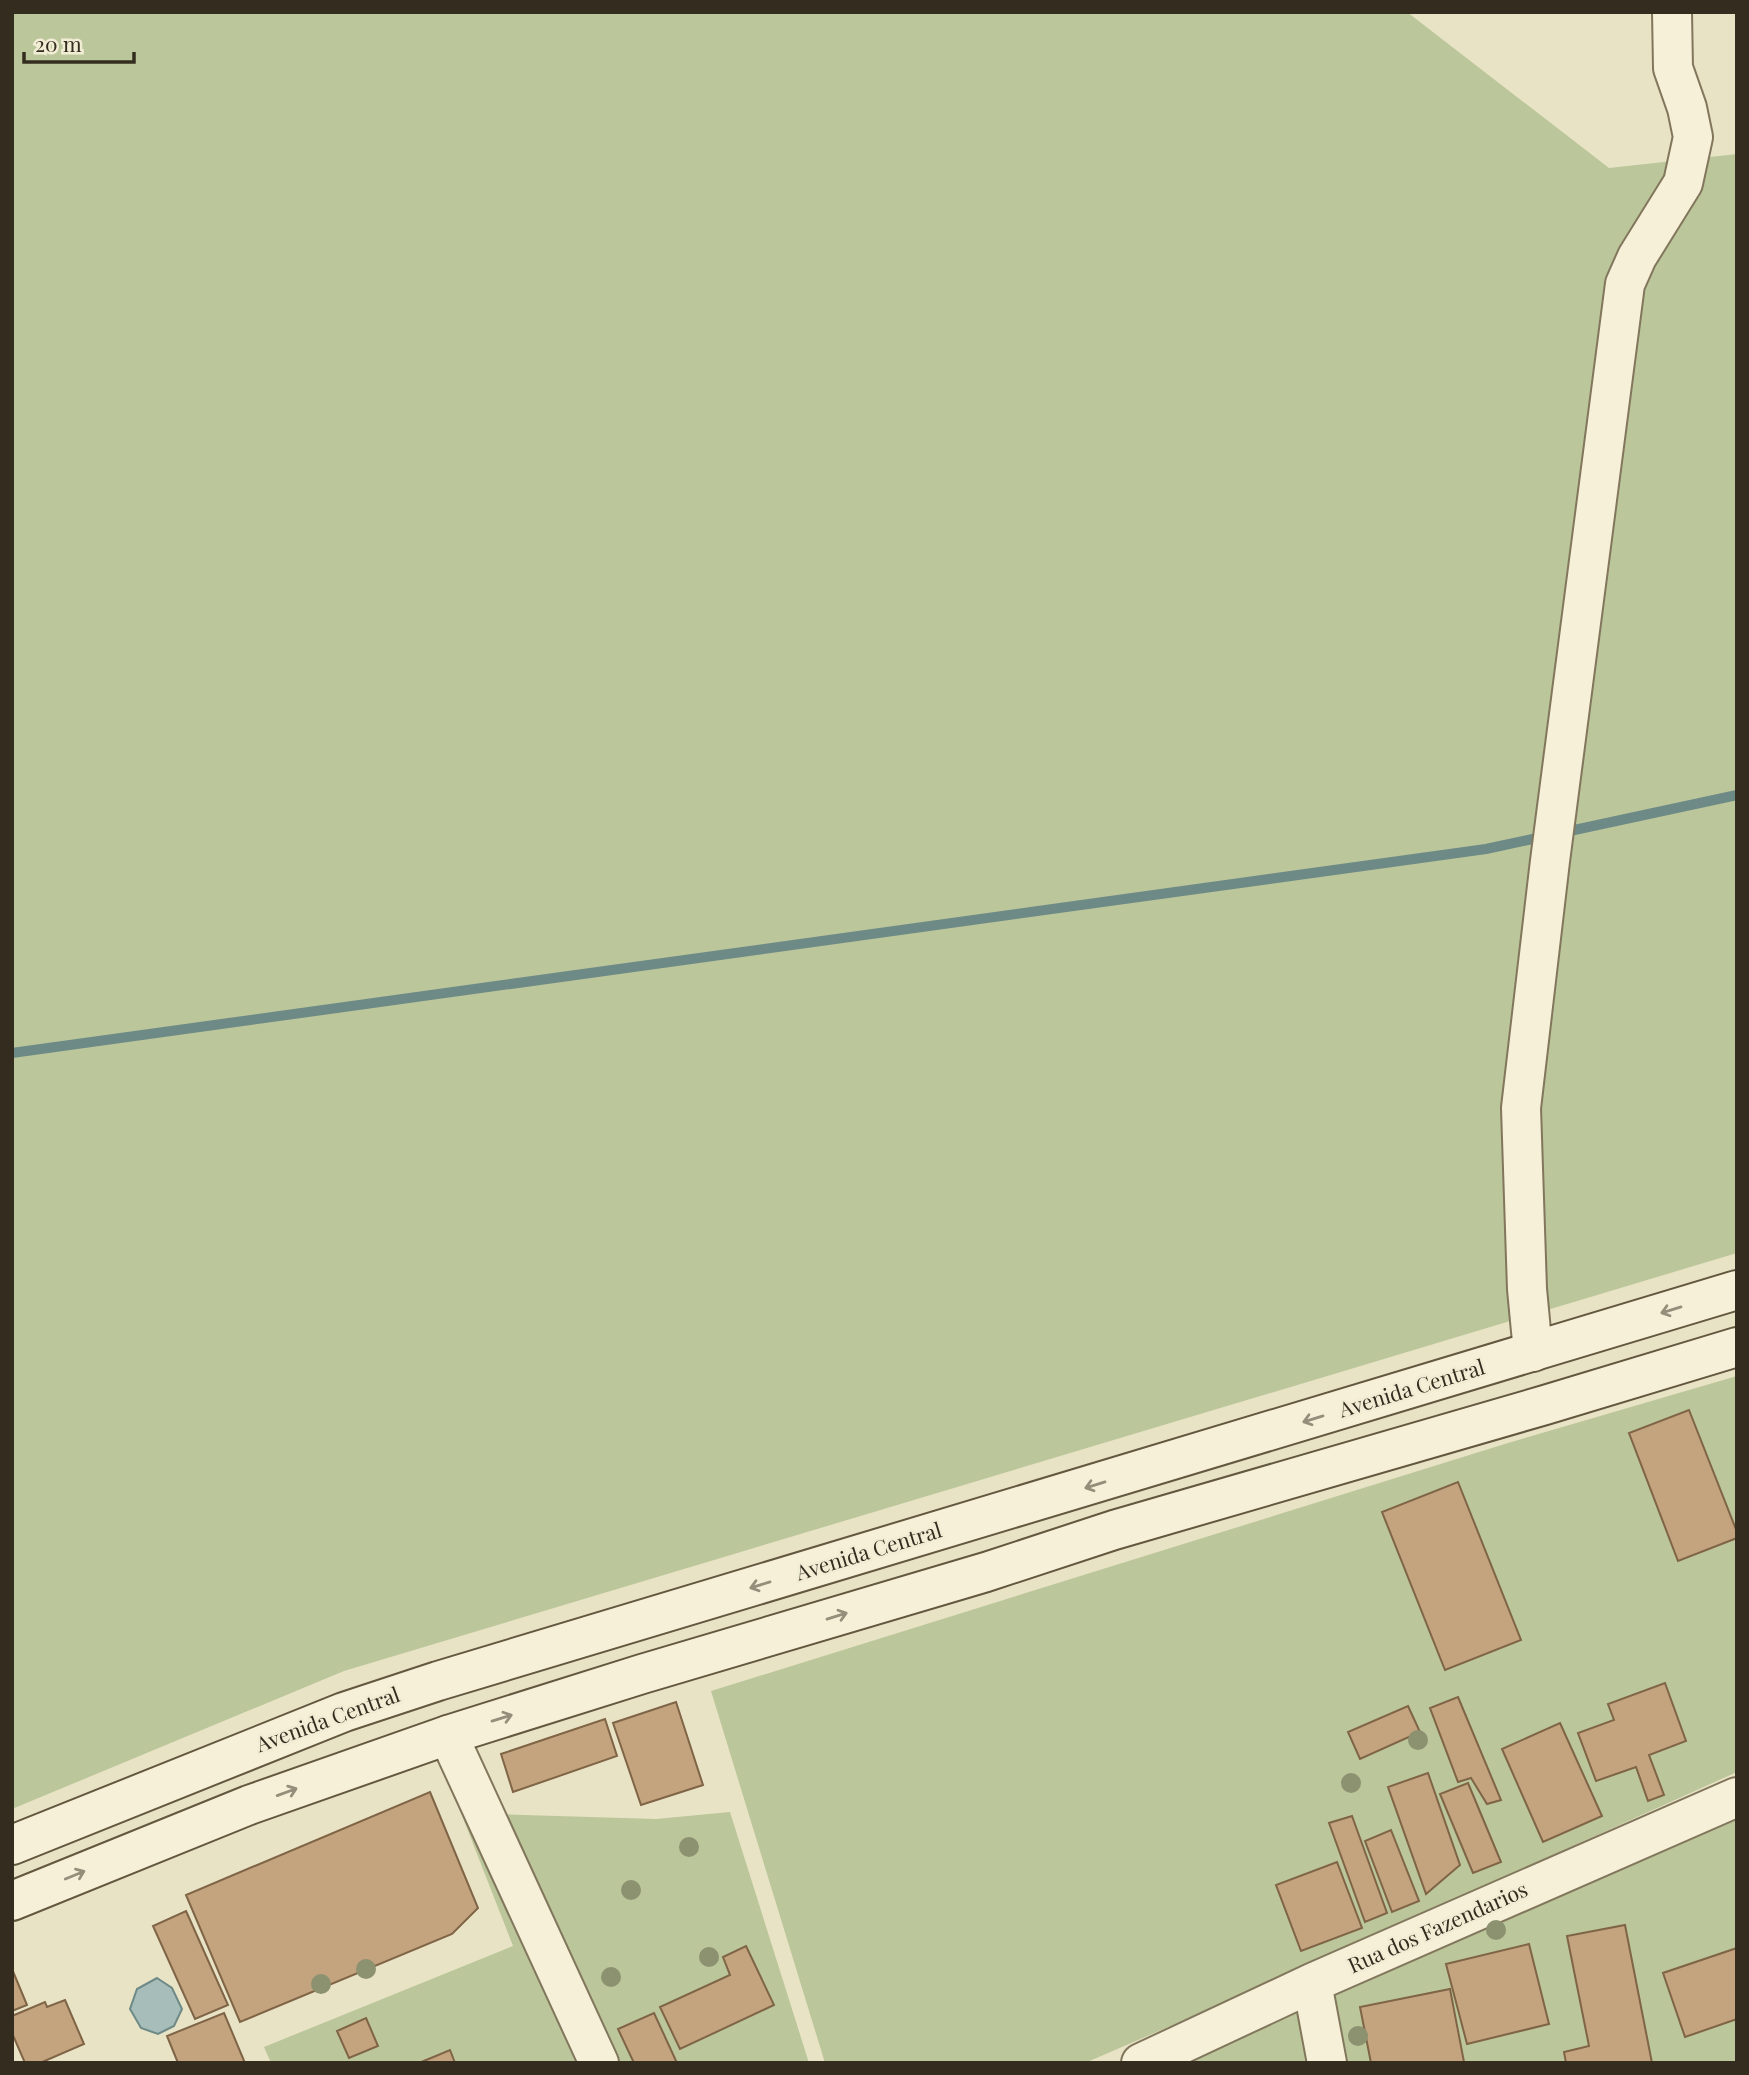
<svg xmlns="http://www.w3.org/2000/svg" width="1749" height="2075" font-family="'Playfair Display',serif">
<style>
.green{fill:#bbc69a}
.water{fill:#a6bdb9;stroke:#6e8a87;stroke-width:2}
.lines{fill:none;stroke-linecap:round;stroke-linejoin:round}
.stream{stroke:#6e8a87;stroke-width:10}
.building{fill:#c3a47f;stroke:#7f6446;stroke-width:2}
.street-casing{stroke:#82765d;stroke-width:42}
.secondary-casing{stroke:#645740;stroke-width:42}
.street{stroke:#f5f0d7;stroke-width:38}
.secondary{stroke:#f5f0d7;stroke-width:38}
.tree{fill:#8c916f}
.oneway{stroke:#948e7b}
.labels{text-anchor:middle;stroke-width:5;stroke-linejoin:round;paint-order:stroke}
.street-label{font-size:21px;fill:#342c1f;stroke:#f1edd4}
</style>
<rect width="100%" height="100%" fill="#e9e3c5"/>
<!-- green -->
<path class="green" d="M12,12H1407L1609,168L1737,154V1253L344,1671L12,1809Z
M1737,1376V1772L1265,1985L1085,2063H825L711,1691L1508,1443Z
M730,1812L809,2063H271L264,2047L513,1946L461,1813L656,1819Z
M1737,1816V2063H1175Z"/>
<!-- water -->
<path class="water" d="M157,1978L172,1988L182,2009L174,2026L158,2034L141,2028L130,2009L137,1989Z"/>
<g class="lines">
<!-- stream -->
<path class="stream" d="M1565,832L1737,795
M12,1053L1486,849L1537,838"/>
</g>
<!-- building -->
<path class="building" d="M1689,1410L1737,1532V1538L1678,1561L1629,1433Z
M1458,1482L1521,1640L1445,1670L1382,1512Z
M1665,1683L1686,1741L1649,1755L1664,1795L1648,1801L1636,1767L1596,1781L1578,1733L1614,1720L1608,1704Z
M1458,1697L1501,1800L1487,1804L1471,1778L1458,1782L1430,1708Z
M676,1702L703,1785L641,1805L613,1723Z
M1408,1706L1420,1732L1360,1759L1348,1732Z
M605,1719L617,1756L513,1792L501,1754Z
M1560,1723L1602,1816L1543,1842L1502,1749Z
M1428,1773L1460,1865L1426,1894L1388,1787Z
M1468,1783L1501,1862L1473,1873L1440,1794Z
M430,1792L478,1908L452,1934L240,2022L186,1895Z
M1352,1816L1387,1913L1365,1922L1329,1823Z
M1391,1830L1419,1901L1392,1912L1365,1841Z
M1337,1862L1362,1928L1301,1951L1276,1885Z
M186,1911L228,2005L195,2019L153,1926Z
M1625,1925L1652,2063H1566L1564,2052L1589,2046L1567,1936Z
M1529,1944L1549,2024L1467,2044L1446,1964Z
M746,1946L774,2005L680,2049L660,2007L730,1975L723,1957Z
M1737,1948V2019L1685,2037L1663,1973Z
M12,1969L27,2005L12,2011Z
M1450,1989L1464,2062L1371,2063L1360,2007Z
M65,2000L84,2044L40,2063H25L12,2033V2016L45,2002L47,2007Z
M224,2013L245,2063H178L167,2036Z
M654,2013L677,2063H634L618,2029Z
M366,2018L378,2046L349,2058L337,2031Z
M450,2050L455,2063H419Z"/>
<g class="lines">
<defs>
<path id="street" d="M1533,1352L1527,1289L1521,1108L1550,861L1625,284L1637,257L1683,183L1693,137L1687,108L1673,68L1672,12
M448,1735L599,2063
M1312,1983L1327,2063
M1141,2063L1312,1983L1737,1797"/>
<path id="secondary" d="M12,1845L344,1712L438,1681L1737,1290
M12,1901L249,1805L448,1735L642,1674L986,1572L1114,1530L1545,1405L1737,1347"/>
</defs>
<!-- street casing -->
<use href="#street" class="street-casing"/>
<!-- secondary casing -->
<use href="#secondary" class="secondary-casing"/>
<!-- street -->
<use href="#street" class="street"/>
<!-- secondary -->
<use href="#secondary" class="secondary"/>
</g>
<!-- trees -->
<g class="tree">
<circle cx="1418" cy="1740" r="10"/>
<circle cx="1351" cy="1783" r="10"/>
<circle cx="689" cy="1847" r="10"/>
<circle cx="631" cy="1890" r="10"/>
<circle cx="1496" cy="1930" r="10"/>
<circle cx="709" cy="1957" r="10"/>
<circle cx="366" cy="1969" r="10"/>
<circle cx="611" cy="1977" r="10"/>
<circle cx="321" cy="1984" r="10"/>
<circle cx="1358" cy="2036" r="10"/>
</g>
<!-- one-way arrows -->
<defs><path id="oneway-shaft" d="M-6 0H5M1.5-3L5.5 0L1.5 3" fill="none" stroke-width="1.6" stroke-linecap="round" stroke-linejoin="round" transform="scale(1.75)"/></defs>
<g class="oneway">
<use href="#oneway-shaft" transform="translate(1671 1310) rotate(163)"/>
<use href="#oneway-shaft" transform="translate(1313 1419) rotate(163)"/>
<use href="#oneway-shaft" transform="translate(1095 1485) rotate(163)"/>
<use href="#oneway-shaft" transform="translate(760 1585) rotate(163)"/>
<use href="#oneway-shaft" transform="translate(837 1616) rotate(-17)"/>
<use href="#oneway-shaft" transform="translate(502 1718) rotate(-17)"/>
<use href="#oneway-shaft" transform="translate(287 1792) rotate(-20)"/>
<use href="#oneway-shaft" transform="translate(75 1875) rotate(-22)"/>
</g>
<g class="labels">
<!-- street labels -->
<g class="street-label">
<text transform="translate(1412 1389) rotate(-17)" y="7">Avenida Central</text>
<text transform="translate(869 1552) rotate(-17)" y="7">Avenida Central</text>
<text transform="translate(328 1720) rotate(-20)" y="7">Avenida Central</text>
<text transform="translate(1438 1928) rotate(-24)" y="7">Rua dos Fazendarios</text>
</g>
</g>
<!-- border -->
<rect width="1749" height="2075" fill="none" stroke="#342c1f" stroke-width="28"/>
<!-- scale -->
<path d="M24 52v10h110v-10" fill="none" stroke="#342c1f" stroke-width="3.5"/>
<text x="35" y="52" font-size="21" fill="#342c1f" stroke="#f1edd4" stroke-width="5" paint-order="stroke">20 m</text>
</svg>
